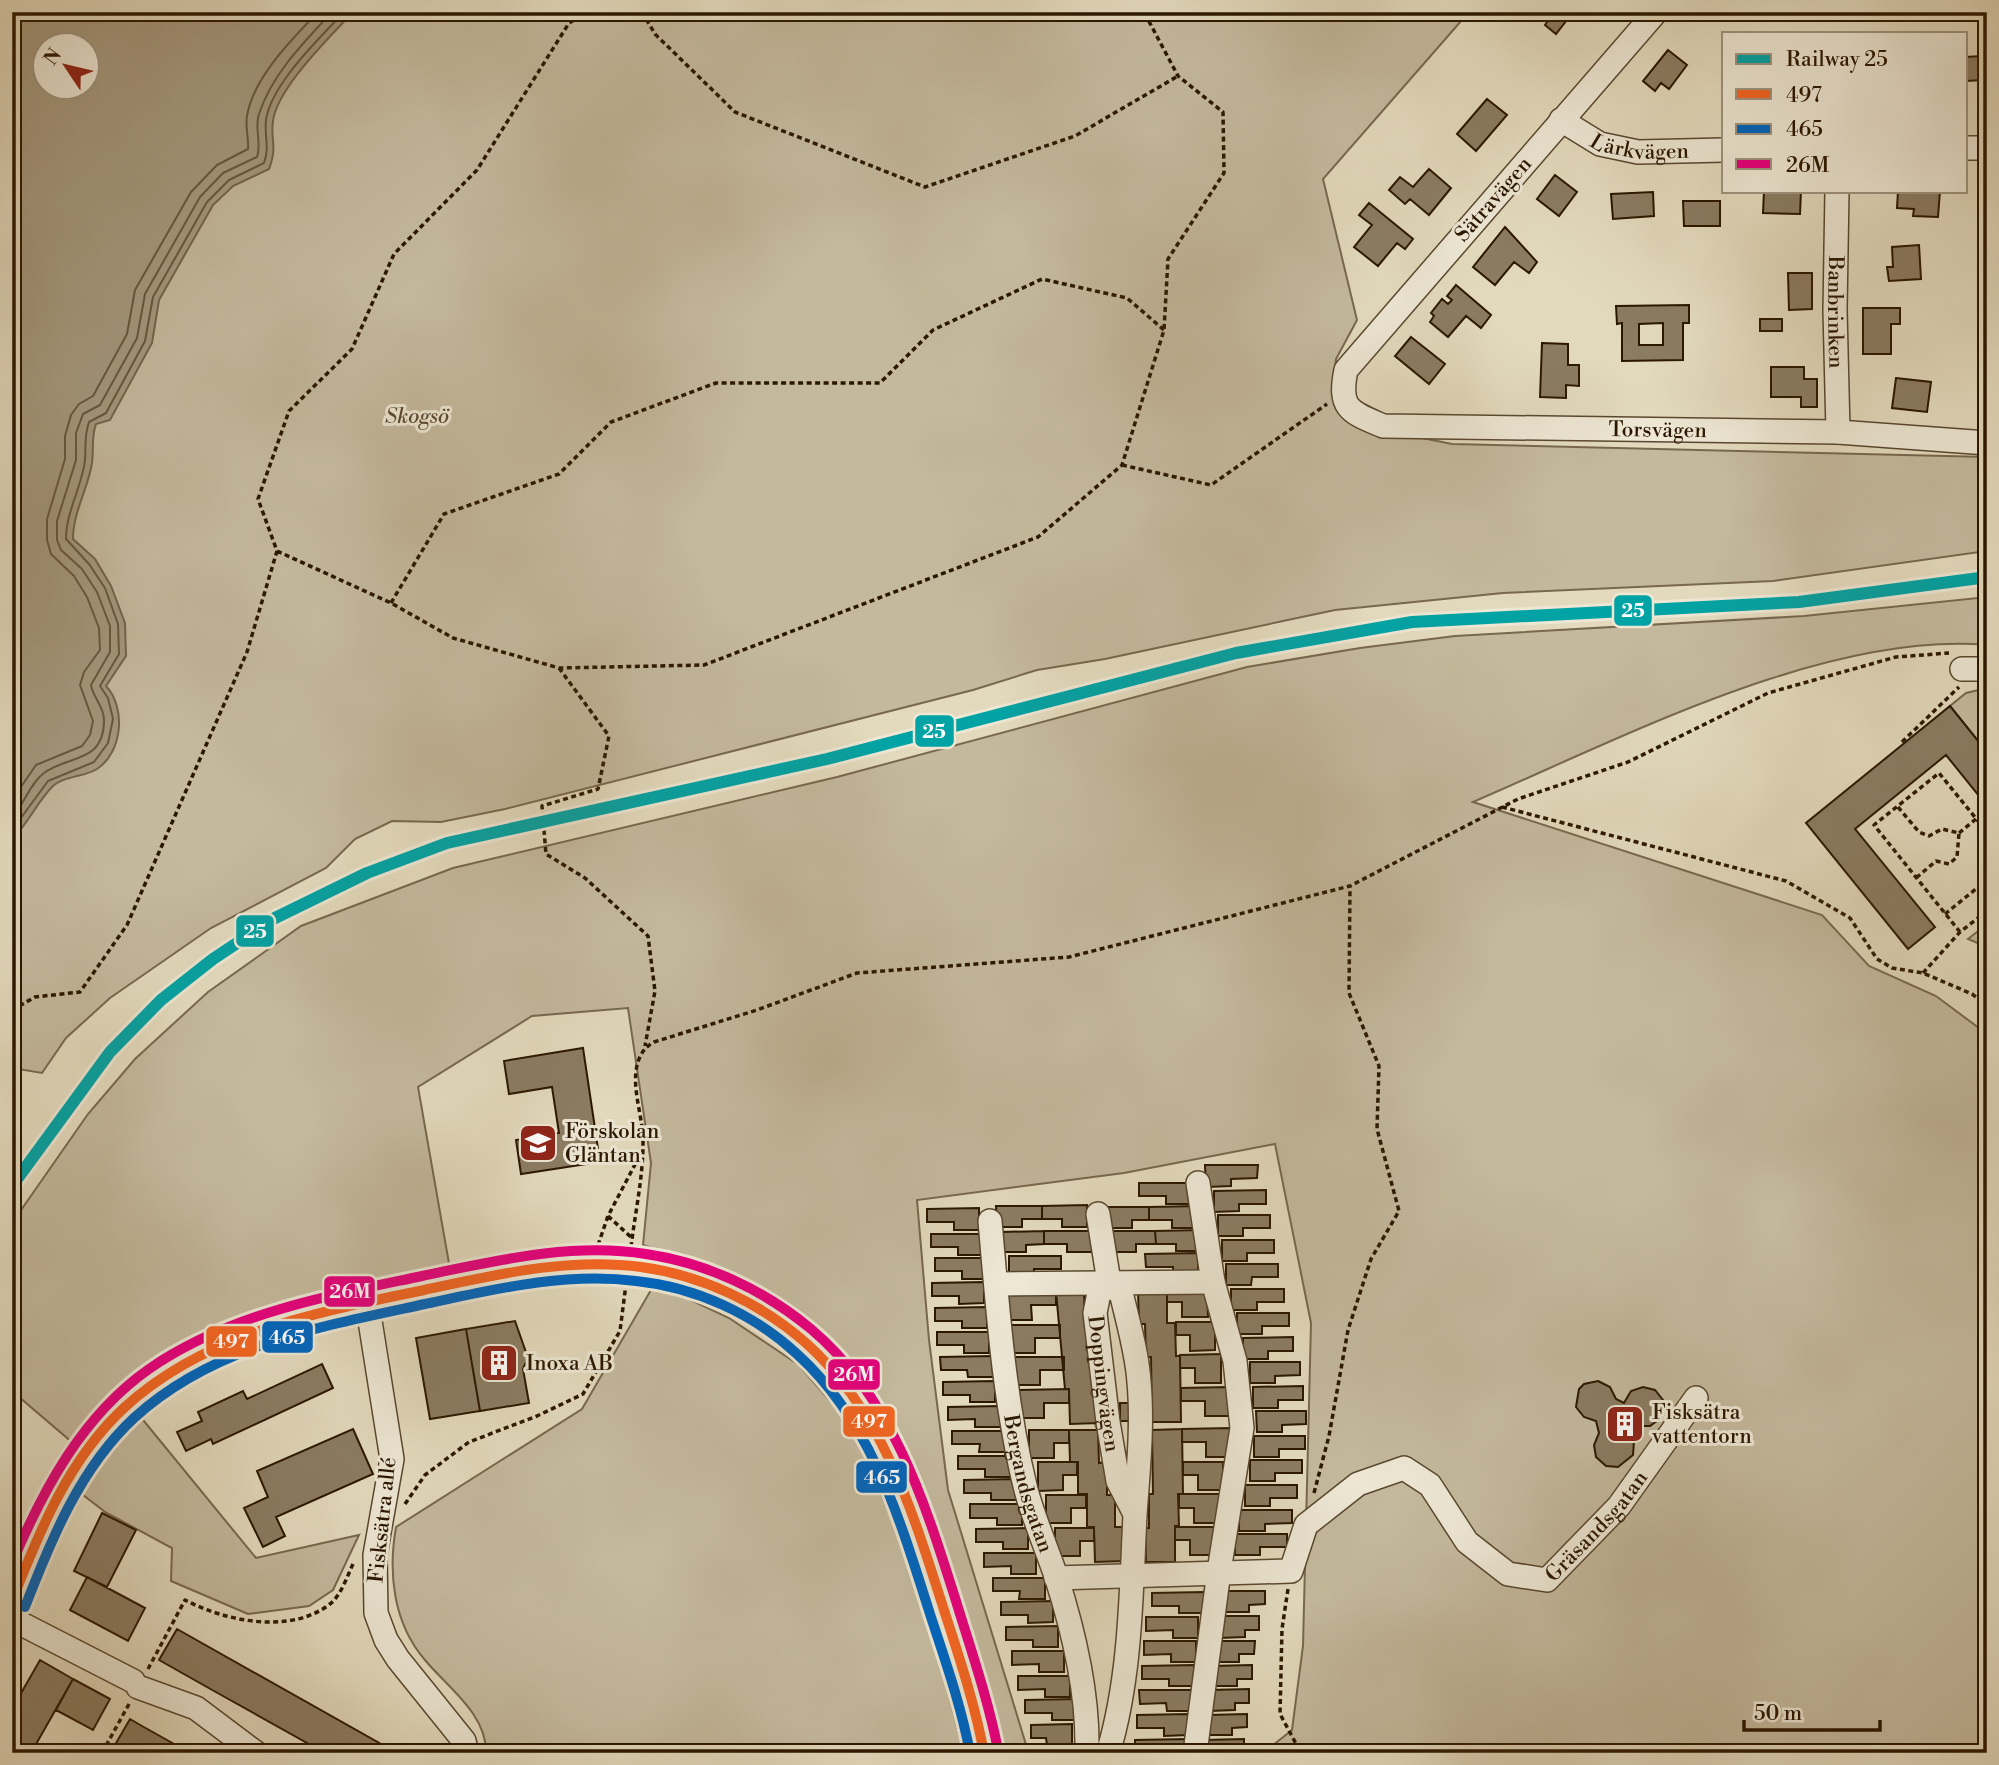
<svg xmlns="http://www.w3.org/2000/svg" width="1999" height="1765" font-family="'Libre Bodoni',serif">
<style>
.green{fill:#c4b99d;stroke:#78684e;stroke-width:2;fill-rule:evenodd}
.water{fill:#a4987d;stroke:#74644b;stroke-width:2;fill-rule:evenodd}
.lines{fill:none;stroke-linecap:round;stroke-linejoin:round}
.shore{stroke:#68583e;stroke-width:2}
.building{fill:#8b7c62;stroke:#2b1700;stroke-width:2;fill-rule:evenodd}
.minor-casing{stroke:#59482f;stroke-width:26}
.path{stroke:#2b1700;stroke-width:3.5;stroke-dasharray:5 3.5;stroke-linecap:butt}
.minor{stroke:#ede7d4;stroke-width:23}
.bus-1-casing{stroke:#ede7d4;stroke-width:16}
.bus-2-casing{stroke:#ede7d4;stroke-width:16}
.bus-3-casing{stroke:#ede7d4;stroke-width:16}
.bus-1{stroke:#f26522;stroke-width:10}
.bus-2{stroke:#0065bd;stroke-width:10}
.bus-3{stroke:#e5007d;stroke-width:10}
.rail-1-casing{stroke:#ede7d4;stroke-width:18}
.rail-1{stroke:#02a3a4;stroke-width:12}
.labels{text-anchor:middle;stroke-width:6;stroke-linejoin:round;paint-order:stroke}
.street-label{font-size:21px;fill:#2b1700;stroke:#ede7d4}
.park-label{font-size:21px;font-style:italic;fill:#59482f;stroke:#ede7d4}
.poi-label{font-size:21px;fill:#2b1700;stroke:#ede7d4;text-anchor:start}
.line-badge{stroke:#ede7d4;stroke-width:2.5}
.badge-label{font-size:19px;text-anchor:middle;font-weight:bold;fill:#fff}
</style>
<rect width="100%" height="100%" fill="#e3dabd"/>
<filter id="stains"><feTurbulence type="fractalNoise" baseFrequency=".00286" numOctaves="4"/><feColorMatrix values="0 0 0 0 .2 0 0 0 0 .09 0 0 0 0 .02 0 0 0 .5 -.17"/></filter>
<radialGradient id="worn" r=".72"><stop offset=".6" stop-color="#630" stop-opacity="0"/><stop offset="1" stop-color="#630" stop-opacity=".3"/></radialGradient>
<!-- green -->
<path class="green" d="M12,12H1469L1323,179L1357,320L1336,359L1332,395L1353,424L1452,444L1987,457V551L1773,581L1503,593L1335,610L1105,659L1037,670L973,690L505,809L441,822L392,821L355,839L326,868L211,928L110,998L66,1038L42,1073L12,1068ZM46,46H88V88H46Z
M1987,597V645C1826,631 1620,739 1473,802L1822,915L1869,966L1936,996L1987,1034V1753H1263L1292,1730L1303,1646L1311,1323L1275,1144L1124,1173L917,1200L929,1340L948,1490L1028,1751L1001,1753C984,1698 968,1644 952,1590C921,1488 890,1376 799,1311C752,1278 696,1263 643,1245L651,1163L628,1008L532,1016L418,1087L450,1269L287,1307L216,1331L178,1351L116,1393L73,1443L12,1391V1223L88,1114L135,1059L208,992L301,926L453,868L837,777L1247,667L1360,648L1455,636L1804,616Z
M1987,688V752L1950,706L1966,693Z
M1987,924V947L1968,939Z
M655,1283L729,1318L799,1365L850,1424L918,1578L964,1753H486C487,1714 447,1687 425,1660C393,1623 388,1573 396,1527L582,1409Z
M139,1415L256,1558L359,1535L333,1590L309,1606L248,1614L171,1581L172,1548L105,1512L78,1491Z"/>
<!-- water -->
<path class="water" d="M12,12H353C331,36 277,88 273,121C270,140 278,146 269,169L233,186L213,205L159,300L152,343L110,420L96,424C91,438 94,449 92,463C88,489 73,512 73,539L95,559L111,586L125,623L126,656L106,686C126,707 123,752 97,769C85,777 62,776 52,787C37,802 29,823 12,839ZM46,46H88V88H46Z"/>
<g class="lines">
<!-- shore -->
<path class="shore" d="M12,800L36,765L82,746L90,735L93,721L80,685L84,672L100,650L99,628L87,597L74,576L51,554L47,540V519L65,459V436L71,415L79,404L93,396L127,334L135,290L191,192L217,165L248,149C249,139 245,127 247,116C253,78 292,39 318,12
M12,817C24,805 30,783 44,773C68,755 104,764 104,720C104,706 93,698 91,685L110,652V626L97,592L82,569L61,550L57,540V521L76,460V433L83,414L100,405L137,338L145,294L200,197L223,173L257,157C262,143 254,128 259,114C272,74 304,42 332,12
M12,830L48,781L94,762L108,743L113,719L108,698L100,686L119,654L118,624L105,588L89,564L66,539C66,511 82,487 85,460C86,446 84,436 89,422L106,413L145,341L153,297L207,202L229,180L264,163C270,147 264,136 266,120C271,84 320,38 344,12"/>
</g>
<!-- building -->
<path class="building" d="M1540,12H1573L1556,34L1545,25L1549,19Z
M1668,50L1687,65L1669,89L1661,83L1655,91L1643,81Z
M1981,56L1983,80L1966,81V57Z
M1487,99L1507,115L1476,151L1457,134Z
M1429,169L1451,188L1429,215L1410,199L1405,204L1389,190L1400,177L1413,187Z
M1555,175L1577,192L1559,216L1537,199Z
M1764,191H1801L1800,214L1763,213Z
M1898,191H1940L1938,217L1913,216L1914,209L1897,208Z
M1653,192L1654,216L1613,219L1611,194Z
M1683,201H1720V226H1684Z
M1369,203L1413,239L1405,249L1397,243L1378,266L1354,247L1372,225L1359,215Z
M1505,227L1537,262L1529,273L1514,262L1495,285L1473,267Z
M1919,245L1921,279L1889,281L1887,267H1893L1892,247Z
M1788,273H1812V309L1789,310Z
M1456,285L1491,315L1481,328L1466,316L1448,337L1430,322L1434,316L1431,313L1442,299L1448,304L1452,300L1447,296Z
M1689,305V323H1683V360L1622,361V323L1617,324L1616,306ZM1663,323V345H1639V324Z
M1863,308H1900V324H1891V354H1863Z
M1760,319H1782V331H1760Z
M1411,337L1445,364L1429,384L1395,356Z
M1542,343L1568,344V365H1579V386L1566,385V398L1540,397Z
M1771,367H1804V379H1817V407H1801V397H1771Z
M1896,378L1931,382L1927,412L1892,408Z
M1950,706L1987,752V806L1946,755L1855,829L1935,927L1908,949L1806,823Z
M583,1048L600,1162L521,1174L516,1140L559,1133L552,1087L509,1094L504,1061Z
M1205,1165H1258L1257,1178L1231,1179V1186L1206,1187Z
M1139,1183H1191V1204H1166V1196H1139Z
M1266,1190V1204H1239V1211L1214,1212V1191Z
M1087,1205V1227H1062V1219H1042V1206Z
M996,1206H1042V1219H1022V1227H997Z
M1197,1206L1198,1228H1172V1220H1149V1207Z
M1107,1207H1149V1220H1132V1228H1107Z
M979,1208V1230H954V1222H927V1209Z
M1218,1215H1270V1228H1243V1236H1218Z
M1201,1230V1251H1176V1244H1156L1155,1231Z
M1044,1231H1092V1252H1067V1244H1044Z
M1044,1231V1244L1026,1245V1252H1001V1232Z
M1111,1231H1155L1156,1244H1136V1252H1111Z
M931,1234H983V1255H958V1247H931Z
M1222,1240H1274V1253H1247V1261H1222Z
M1198,1253V1274L1173,1275V1267H1146L1145,1254Z
M1009,1256H1061V1269H1034V1277H1009Z
M935,1258H987V1279H962V1271H935Z
M1226,1264H1278V1277H1252L1251,1285H1226Z
M984,1282V1303L959,1304V1296H932V1283Z
M1207,1288L1208,1317H1182V1302H1167V1289Z
M1231,1289H1284V1302H1257V1310H1231Z
M1138,1290H1167V1323H1175L1176,1356H1180L1181,1422H1152L1151,1357H1146L1145,1324H1139Z
M1056,1291V1305H1031L1032,1320H1006V1292Z
M1084,1291L1085,1324L1099,1423L1070,1424L1069,1389H1065L1056,1292Z
M987,1307V1328H962V1321H935V1308Z
M1237,1313H1289V1326H1262V1334H1237Z
M515,1321L528,1358L523,1369L529,1403L480,1411L466,1329Z
M1176,1322H1215V1350L1190,1351V1335H1176Z
M1010,1325H1060V1338H1035V1353H1010Z
M466,1329L480,1411L430,1419L416,1338Z
M937,1332H989V1353H964V1345H937Z
M1293,1337V1351H1268V1359H1243V1338Z
M1221,1354V1383H1195V1368H1180V1355Z
M992,1356L993,1377H968L967,1370H941L940,1357Z
M1015,1357H1064V1370H1040V1385H1015Z
M1250,1362H1300V1375L1275,1376V1383H1250Z
M322,1364L333,1388L213,1444L211,1439L186,1451L177,1432L202,1421L198,1412L243,1391L247,1399Z
M995,1381V1402H970V1395H943V1382Z
M1598,1381L1610,1387L1616,1399L1624,1403L1631,1391L1643,1387L1655,1390L1663,1400L1661,1418L1650,1426H1636L1631,1435L1634,1441L1633,1455L1618,1467L1606,1466L1596,1457L1594,1445L1599,1433L1596,1421L1584,1417L1576,1407L1579,1389L1584,1384Z
M1303,1386V1400H1278V1408H1253V1387Z
M1230,1387V1416H1205V1401H1181V1388Z
M1069,1389V1403H1044V1418H1019V1390Z
M1120,1403H1130V1421H1120Z
M1000,1406L1001,1427H975V1419L948,1420V1407Z
M1256,1411H1306V1424L1282,1425V1432H1257Z
M1231,1428V1457H1206V1442H1182V1429Z
M353,1429L373,1474L276,1517L285,1536L263,1547L244,1508L268,1497L257,1471Z
M1182,1429L1183,1494H1178L1179,1526H1175V1562H1146L1145,1528H1149V1494H1153L1152,1430Z
M1029,1430H1069V1443H1054V1458H1029Z
M1069,1430H1098L1099,1463L1107,1462V1495H1115V1527H1124V1561L1095,1562L1094,1527H1087V1494H1078V1462H1070Z
M952,1431H1005V1452H979L980,1444H952Z
M1254,1436H1305V1449H1279V1457H1254Z
M958,1456H1010V1477H985V1469H958Z
M1250,1460H1302V1473H1275V1481H1250Z
M1038,1462H1077V1475H1063V1490L1038,1491Z
M1183,1462H1223V1490H1198V1475H1183Z
M1016,1479V1500H991V1493H964V1480Z
M1245,1485H1297V1498H1270V1506H1245Z
M1179,1494H1219V1523H1194V1508H1179Z
M1046,1495H1086V1508H1071V1523H1046Z
M970,1504H1022V1525H997V1518H970Z
M1239,1510H1292V1523L1265,1524V1531H1239Z
M102,1513L136,1530L107,1587L74,1571Z
M1175,1527H1215V1555H1190V1540H1175Z
M1028,1528V1549H1003V1542H976V1529Z
M1055,1528H1094V1541H1080V1556H1055Z
M1235,1534H1287V1547H1260V1555H1235Z
M984,1553H1036V1574H1011V1566L984,1567Z
M87,1577L145,1608L128,1641L70,1610Z
M993,1578H1045V1599H1019L1020,1591H993Z
M1224,1591H1265V1604L1249,1605V1612H1224Z
M1204,1592V1613H1179V1606H1152V1593Z
M1053,1601V1622L1028,1623V1615H1001V1602Z
M1219,1616H1259V1630H1245V1637L1219,1638Z
M1146,1617H1198V1638H1173V1630L1146,1631Z
M1058,1626V1647H1033V1640H1006V1627Z
M177,1629L397,1753H325L214,1691L159,1660Z
M1144,1641H1196V1662H1171V1654L1144,1655Z
M1214,1641H1255L1254,1654H1239V1662H1214Z
M1012,1651H1064V1672H1039V1664L1012,1665Z
M40,1660L73,1679L31,1753H12V1709Z
M1194,1665V1686H1169V1679H1142V1666Z
M1252,1665V1679H1237V1686H1211V1666Z
M1018,1676H1070V1697H1045V1689L1018,1690Z
M73,1679L110,1699L93,1730L56,1710Z
M1249,1689V1703H1235V1710L1210,1711V1690Z
M1139,1690H1191L1192,1711H1167L1166,1703L1140,1704Z
M1077,1699V1720H1052V1713H1025V1700Z
M1189,1714V1735L1164,1736V1728H1137V1715Z
M1247,1714V1727L1232,1728V1735H1207V1715Z
M130,1719L142,1726L190,1753H117L112,1750Z
M1072,1724V1745H1047L1046,1738H1031V1725Z
M1187,1739V1753H1135V1740Z
M1244,1739V1753H1204V1740Z"/>
<g class="lines">
<defs>
<g id="minor">
<path id="s1" d="M1656,12L1346,370C1338,409 1350,412 1383,426L1838,432L1987,443"/>
<path id="s2" d="M1561,120L1600,144L1638,152L1724,150"/>
<path d="M1966,148H1987"/>
<path id="s3" d="M1837,191L1835,310L1838,432"/>
<path d="M1962,669H1987"/>
<path d="M1098,1214L1110,1288"/>
<path id="s4" d="M990,1221C998,1312 1004,1401 1026,1490C1034,1519 1046,1547 1056,1576C1073,1629 1087,1687 1087,1743"/>
<path d="M996,1284L1213,1282"/>
<path d="M367,1302L392,1459L375,1555L376,1613L386,1640L398,1659L464,1741L467,1753"/>
<path id="s5" d="M1056,1578L1291,1571L1306,1525L1358,1484L1404,1468L1430,1485L1467,1542L1508,1574L1547,1580L1619,1506L1696,1398"/>
<path d="M12,1602C39,1532 69,1461 124,1408C205,1331 320,1312 424,1290C494,1275 569,1257 641,1267C700,1275 761,1303 806,1343C885,1411 914,1515 944,1610C959,1656 976,1704 984,1753"/>
<path d="M12,1619L133,1681"/>
<path d="M138,1687L196,1708L256,1753"/>
<path id="s6" d="M1108,1753C1131,1677 1131,1593 1135,1515C1138,1472 1143,1426 1139,1382C1137,1351 1127,1319 1120,1288H1100L1095,1313L1108,1422L1118,1481L1135,1514"/>
<path d="M1195,1753L1219,1571L1242,1428L1235,1361L1213,1282L1198,1183"/>
</g>
</defs>
<!-- minor casing -->
<use href="#minor" class="minor-casing"/>
<!-- path -->
<path class="path" d="M642,12L655,34L735,112L925,187L1075,136L1178,76
M1122,465L1211,485L1327,404
M277,551L391,603L453,638L559,668L704,665L1038,537L1122,465L1164,330L1168,259L1224,173L1223,112L1178,76L1144,12
M391,603L444,514L559,474L611,422L716,383H880L933,330L1042,279L1127,298L1164,330
M559,668L609,736L598,789L542,806L546,854L585,878L648,936L655,991L645,1046
M1902,742L1959,687
M1502,807L1786,881L1850,918L1877,959L1892,968L1923,973L1972,994L1987,1005
M1898,807L1919,832L1929,836L1942,829L1959,833L1957,857L1949,864L1936,861L1916,878
M1959,833L1976,819
M1945,914L1987,880
M1960,932L1874,825L1939,773L1987,832
M1923,973L1960,932L1987,911
M12,1010L35,997L80,992L127,925L247,652L277,551L258,499L289,411L352,349L394,254L477,170L569,23L588,12
M608,1216L632,1238
M598,1245L608,1216L641,1153
M631,1247C635,1213 643,1178 643,1144C644,1118 630,1087 638,1062C641,1053 645,1047 654,1042L757,1010L857,973L1069,957L1350,886L1518,799L1628,762L1768,693L1896,657L1949,653
M1314,1493L1329,1436L1348,1330L1371,1259L1399,1211L1377,1129L1379,1066L1349,993L1350,886
M405,1504L425,1475L469,1442L537,1416L583,1394L620,1331L626,1284
M1288,1589L1282,1629L1280,1714L1301,1753
M148,1669L185,1600C225,1621 290,1635 330,1604C342,1594 347,1576 354,1562
M102,1753L129,1704"/>
<!-- minor -->
<use href="#minor" class="minor"/>
<defs>
<path id="bus-1" d="M12,1601C39,1532 69,1458 125,1407C207,1332 319,1312 424,1290C495,1275 568,1257 641,1267C701,1275 761,1303 806,1343C884,1413 913,1513 944,1610C959,1657 975,1704 984,1753"/>
<path id="bus-2" d="M25,1607C51,1540 80,1468 134,1418C214,1345 323,1326 425,1304C495,1289 565,1272 636,1281C695,1287 754,1314 797,1354C872,1422 900,1520 930,1614C945,1660 961,1705 970,1753"/>
<path id="bus-3" d="M12,1563C43,1490 82,1416 149,1369C230,1313 328,1296 422,1276C495,1261 571,1242 646,1254C707,1263 764,1290 811,1329C893,1398 925,1503 956,1601C971,1650 988,1699 998,1750"/>
</defs>
<!-- bus-1 casing -->
<use href="#bus-1" class="bus-1-casing"/>
<!-- bus-2 casing -->
<use href="#bus-2" class="bus-2-casing"/>
<!-- bus-3 casing -->
<use href="#bus-3" class="bus-3-casing"/>
<!-- bus-1 -->
<use href="#bus-1" class="bus-1"/>
<!-- bus-2 -->
<use href="#bus-2" class="bus-2"/>
<!-- bus-3 -->
<use href="#bus-3" class="bus-3"/>
<defs>
<path id="rail-1" d="M12,1186L110,1052L161,1000L213,959L275,918L367,873L447,843L827,759L1236,653L1412,622L1799,602L1987,577"/>
</defs>
<!-- rail-1 casing -->
<use href="#rail-1" class="rail-1-casing"/>
<!-- rail-1 -->
<use href="#rail-1" class="rail-1"/>
</g>
<!-- icons -->
<defs>
<symbol id="school-square" viewBox="-11 -11 22 22"><rect x="-9" y="-9" width="18" height="18" rx="4" fill="#8f2418" stroke="#ede7d4"/><path d="M0-5L7-2L0 1L-7-2ZM-4 1L0 2.5L4 1V4Q0 6-4 4Z" fill="#fff"/></symbol>
<symbol id="building-square" viewBox="-11 -11 22 22"><rect x="-9" y="-9" width="18" height="18" rx="4" fill="#8f2418" stroke="#ede7d4"/><path d="M-4-6H4V6H1V3H-1V6H-4ZM-2.5-4.3h1.7v1.8h-1.7ZM.8-4.3h1.7v1.8H.8ZM-2.5-1h1.7V.8h-1.7ZM.8-1h1.7V.8H.8Z" fill="#fff"/></symbol>
</defs>
<g fill-rule="evenodd">
<use href="#school-square" x="516" y="1121" width="44" height="44"/>
<use href="#building-square" x="477" y="1341" width="44" height="44"/>
<use href="#building-square" x="1603" y="1402" width="44" height="44"/>
</g>
<g class="labels">
<!-- street labels -->
<g class="street-label">
<text dy="7" stroke="none"><textPath href="#s2" startOffset="86">Lärkvägen</textPath></text>
<text transform="translate(1493 199) rotate(-49)" y="7">Sätravägen</text>
<text dy="7" stroke="none"><textPath href="#s3" startOffset="121">Banbrinken</textPath></text>
<text dy="7" stroke="none"><textPath href="#s1" startOffset="826">Torsvägen</textPath></text>
<text dy="7" stroke="none"><textPath href="#s6" startOffset="586">Doppingvägen</textPath></text>
<text dy="7" stroke="none"><textPath href="#s4" startOffset="266">Bergandsgatan</textPath></text>
<text transform="translate(382 1520) rotate(-84)" y="7">Fisksätra allé</text>
<text dy="7" stroke="none"><textPath href="#s5" startOffset="662">Gräsandsgatan</textPath></text>
</g>
<!-- park labels -->
<g class="park-label">
<text x="417" y="423">Skogsö</text>
</g>
<!-- poi labels -->
<g class="poi-label">
<text x="565" y="1138">Förskolan<tspan x="565" dy="24">Gläntan</tspan></text>
<text x="526" y="1370">Inoxa AB</text>
<text x="1652" y="1419">Fisksätra<tspan x="1652" dy="24">vattentorn</tspan></text>
</g>
</g>
<g class="line-badge">
<rect x="1613" y="594" width="40" height="33" rx="7" fill="#02a3a4"/>
<rect x="914" y="714" width="41" height="34" rx="7" fill="#02a3a4"/>
<rect x="235" y="914" width="40" height="34" rx="7" fill="#02a3a4"/>
<rect x="323" y="1275" width="53" height="33" rx="7" fill="#e5007d"/>
<rect x="261" y="1320" width="53" height="34" rx="7" fill="#0065bd"/>
<rect x="205" y="1325" width="53" height="33" rx="7" fill="#f26522"/>
<rect x="827" y="1358" width="54" height="33" rx="7" fill="#e5007d"/>
<rect x="842" y="1405" width="54" height="33" rx="7" fill="#f26522"/>
<rect x="855" y="1460" width="53" height="34" rx="7" fill="#0065bd"/>
</g>
<g class="badge-label">
<text x="1633" y="617">25</text>
<text x="934" y="738">25</text>
<text x="255" y="938">25</text>
<text x="350" y="1298">26M</text>
<text x="287" y="1344">465</text>
<text x="231" y="1348">497</text>
<text x="854" y="1381">26M</text>
<text x="869" y="1428">497</text>
<text x="882" y="1484">465</text>
</g>
<!-- margin -->
<rect width="1999" height="1765" fill="none" stroke="#e3dabd" stroke-width="42"/>
<rect x="14" y="14" width="1971" height="1737" fill="none" stroke="#2b1700" stroke-width="3.5"/>
<rect x="21" y="21" width="1957" height="1723" fill="none" stroke="#2b1700" stroke-width="2"/>
<!-- legend -->
<rect x="1722" y="32" width="245" height="161" fill="#ede7d4" stroke="#9f947f" stroke-width="2"/>
<rect x="1736" y="54" width="35" height="10" fill="#02a3a4" stroke="#9f947f" stroke-width="2"/>
<text x="1786" y="66" font-size="21" fill="#2b1700">Railway 25</text>
<rect x="1736" y="89" width="35" height="10" fill="#f26522" stroke="#9f947f" stroke-width="2"/>
<text x="1786" y="102" font-size="21" fill="#2b1700">497</text>
<rect x="1736" y="124" width="35" height="10" fill="#0065bd" stroke="#9f947f" stroke-width="2"/>
<text x="1786" y="136" font-size="21" fill="#2b1700">465</text>
<rect x="1736" y="159" width="35" height="10" fill="#e5007d" stroke="#9f947f" stroke-width="2"/>
<text x="1786" y="172" font-size="21" fill="#2b1700">26M</text>
<!-- north arrow -->
<g transform="translate(66 66) rotate(305)"><circle r="33" fill="#ede7d4" stroke="#9f947f" stroke-width="2"/>
<path d="M0-5L12 26L0 18L-12 26Z" fill="#8f2418"/>
<text y="-10" font-size="19" font-weight="bold" text-anchor="middle" fill="#2b1700">N</text>
</g>
<!-- scale -->
<path d="M1744 1720v10h136v-10" fill="none" stroke="#2b1700" stroke-width="3.5"/>
<text x="1754" y="1720" font-size="21" fill="#2b1700" stroke="#ede7d4" stroke-width="5" paint-order="stroke">50 m</text>
<rect width="100%" height="100%" filter="url(#stains)"/>
<rect width="100%" height="100%" fill="url(#worn)"/>
</svg>
